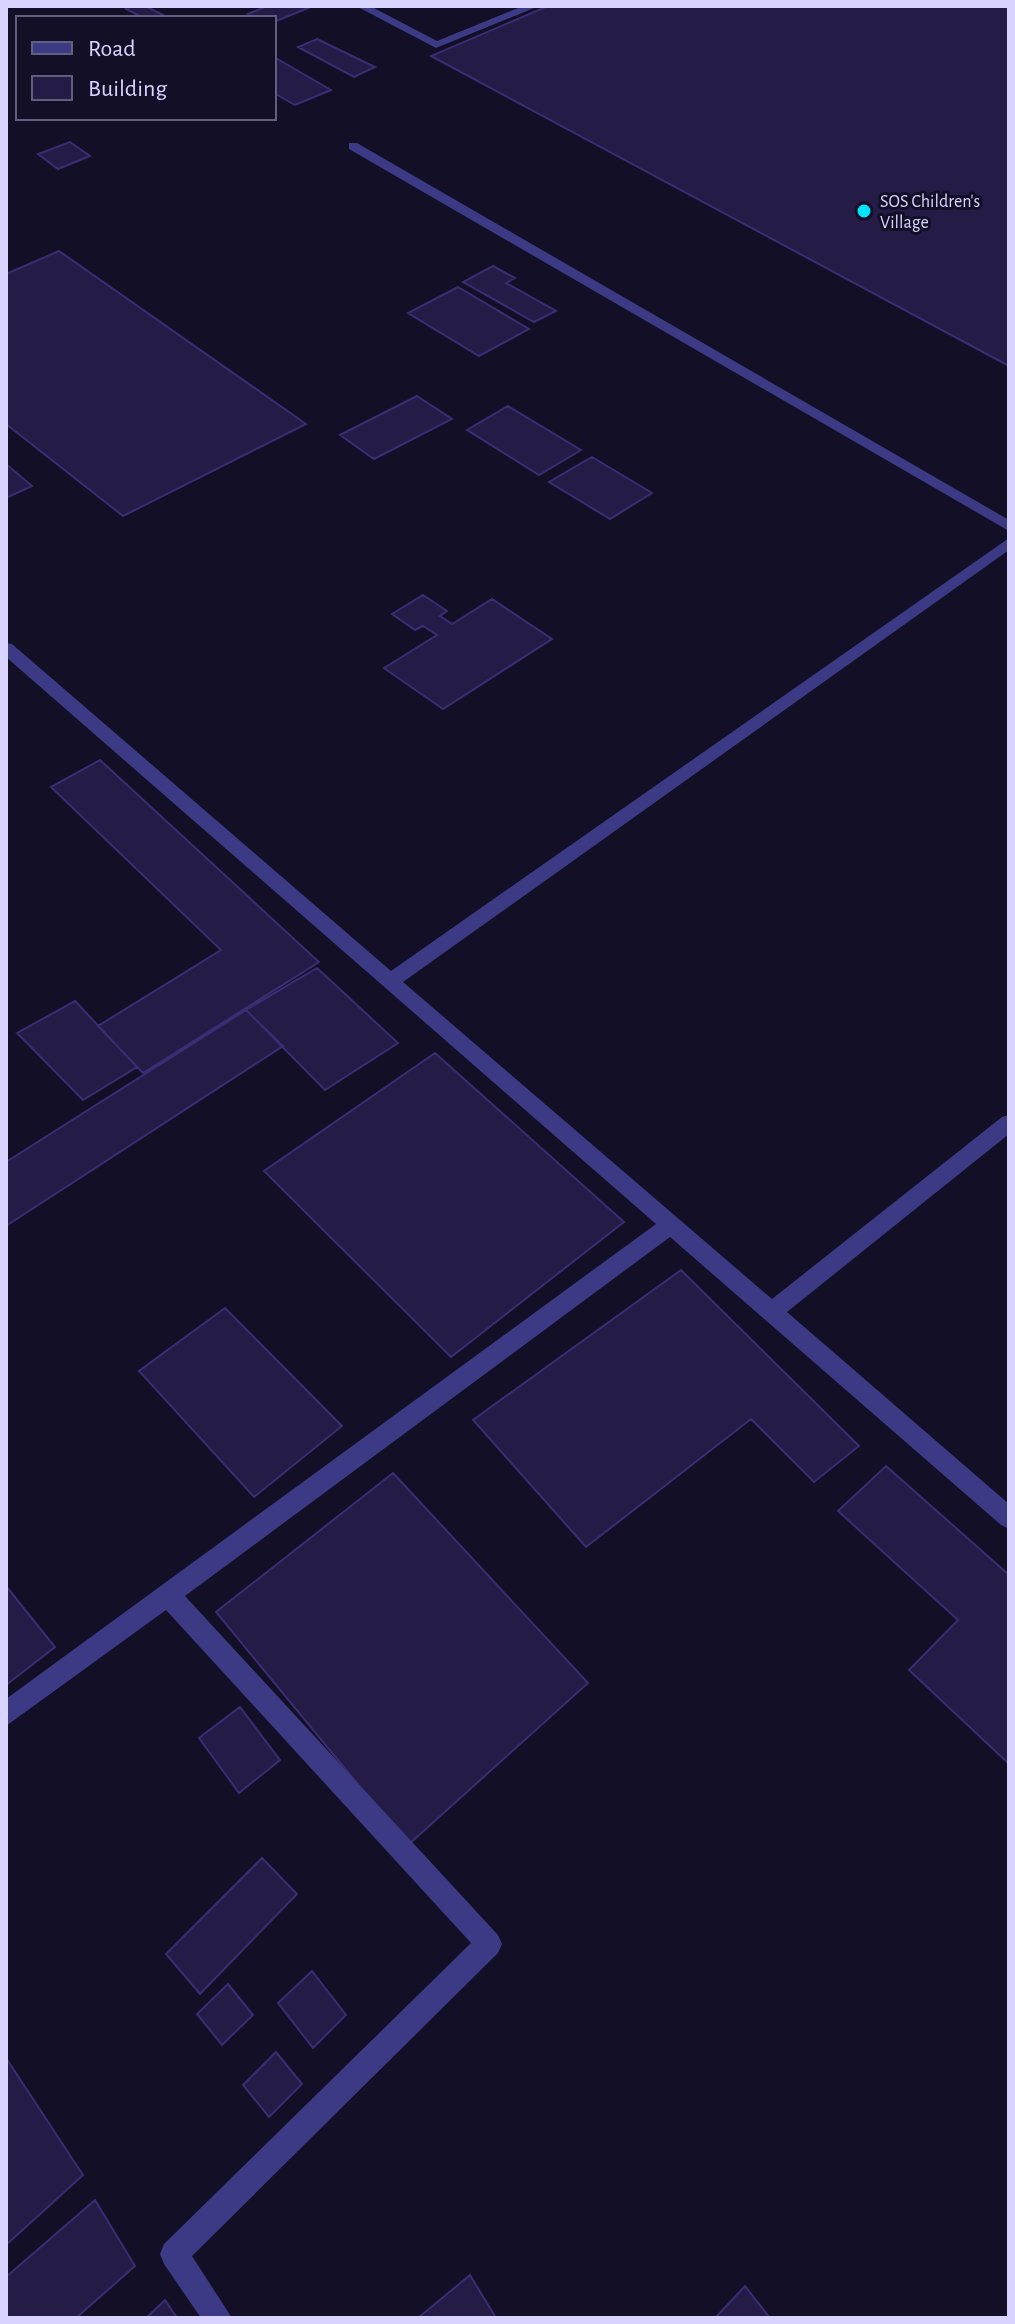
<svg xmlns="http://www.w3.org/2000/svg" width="1015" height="2324" font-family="'Alegreya Sans',sans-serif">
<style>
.building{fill:#241b47;stroke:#3b2d73;stroke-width:2}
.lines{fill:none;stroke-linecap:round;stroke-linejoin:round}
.minor{fill:#3d3a85;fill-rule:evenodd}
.poi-dot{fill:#00e5ff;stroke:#130f26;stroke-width:3}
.labels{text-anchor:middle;stroke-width:6;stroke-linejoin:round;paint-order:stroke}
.far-poi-label{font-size:18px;fill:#d9d4ff;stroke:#130f26;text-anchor:start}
</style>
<rect width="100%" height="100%" fill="#130f26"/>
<!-- building -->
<path class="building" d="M132,6H145L169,18H144L126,9Z
M267,6H313L274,22V18H257L248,14Z
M548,6H1009V366L431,56Z
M317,39L375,67L354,77L298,47Z
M274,57L331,90L295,105L274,93Z
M70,142L90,156L58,169L38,154Z
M59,251L306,424L123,516L6,424V274Z
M493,266L515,278L506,283L556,311L534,322L463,282Z
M458,287L529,329L479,356L408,313Z
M417,396L452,419L374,459L340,435Z
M508,406L581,450L539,475L467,430Z
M592,457L652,493L610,519L549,482Z
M6,464L32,486L6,498Z
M423,595L447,611L440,616L452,624L492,599L552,639L443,709L384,668L437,635L423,626L415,630L392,614Z
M100,760L319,962L143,1073L98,1026L221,950L51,787Z
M317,968L398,1043L325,1090L246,1010Z
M75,1001L137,1067L83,1100L17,1033Z
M246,1010L283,1046L6,1226V1162Z
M435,1053L624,1222L451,1357L264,1171Z
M681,1270L859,1446L814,1482L751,1419L586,1547L473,1420Z
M225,1308L342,1426L254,1497L139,1371Z
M886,1466L1009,1575V1764L909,1670L958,1620L838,1511Z
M393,1473L588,1683L408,1845L216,1612Z
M6,1586L55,1647L6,1685Z
M240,1707L280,1760L239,1793L199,1738Z
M262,1858L297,1894L200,1994L166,1954Z
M312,1971L346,2015L313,2048L278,2003Z
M228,1984L253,2015L222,2045L197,2014Z
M276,2052L302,2084L269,2117L243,2085Z
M6,2058L83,2175L6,2245Z
M95,2200L135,2266L76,2318H6V2277Z
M470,2275L496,2318H418Z
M745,2286L770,2318H715Z
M165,2300L177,2318H146Z"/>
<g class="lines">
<!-- minor -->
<path class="minor" d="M356,6H370L437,41L523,6H539L436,48Z
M349,143H357L1009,520V531L349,149Z
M1009,538V550L403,982L772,1299L1002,1117L1009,1115V1134L787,1312L1009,1504V1529L1001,1525L670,1237L185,1596L498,1935L502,1944L498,1953L192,2256L232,2318H201L164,2264L160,2254L164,2244L471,1943L166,1610L6,1726V1699L656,1224L6,657V643L12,644L391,971Z"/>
</g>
<!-- markers -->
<circle class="poi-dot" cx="864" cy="211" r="8"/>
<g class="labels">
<!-- far-poi labels -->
<g class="far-poi-label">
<text x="880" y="207">SOS Children's<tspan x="880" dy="21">Village</tspan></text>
</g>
</g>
<!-- border -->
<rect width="1015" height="2324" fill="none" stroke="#d9d4ff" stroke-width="16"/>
<!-- legend -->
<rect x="16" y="16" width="260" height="104" fill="#130f26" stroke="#625e7d" stroke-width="2"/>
<rect x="32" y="42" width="40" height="12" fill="#3d3a85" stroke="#625e7d" stroke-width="2"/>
<text x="88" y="56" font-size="24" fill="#d9d4ff">Road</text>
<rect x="32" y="76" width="40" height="24" fill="#241b47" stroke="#625e7d" stroke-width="2"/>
<text x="88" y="96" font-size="24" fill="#d9d4ff">Building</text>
</svg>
